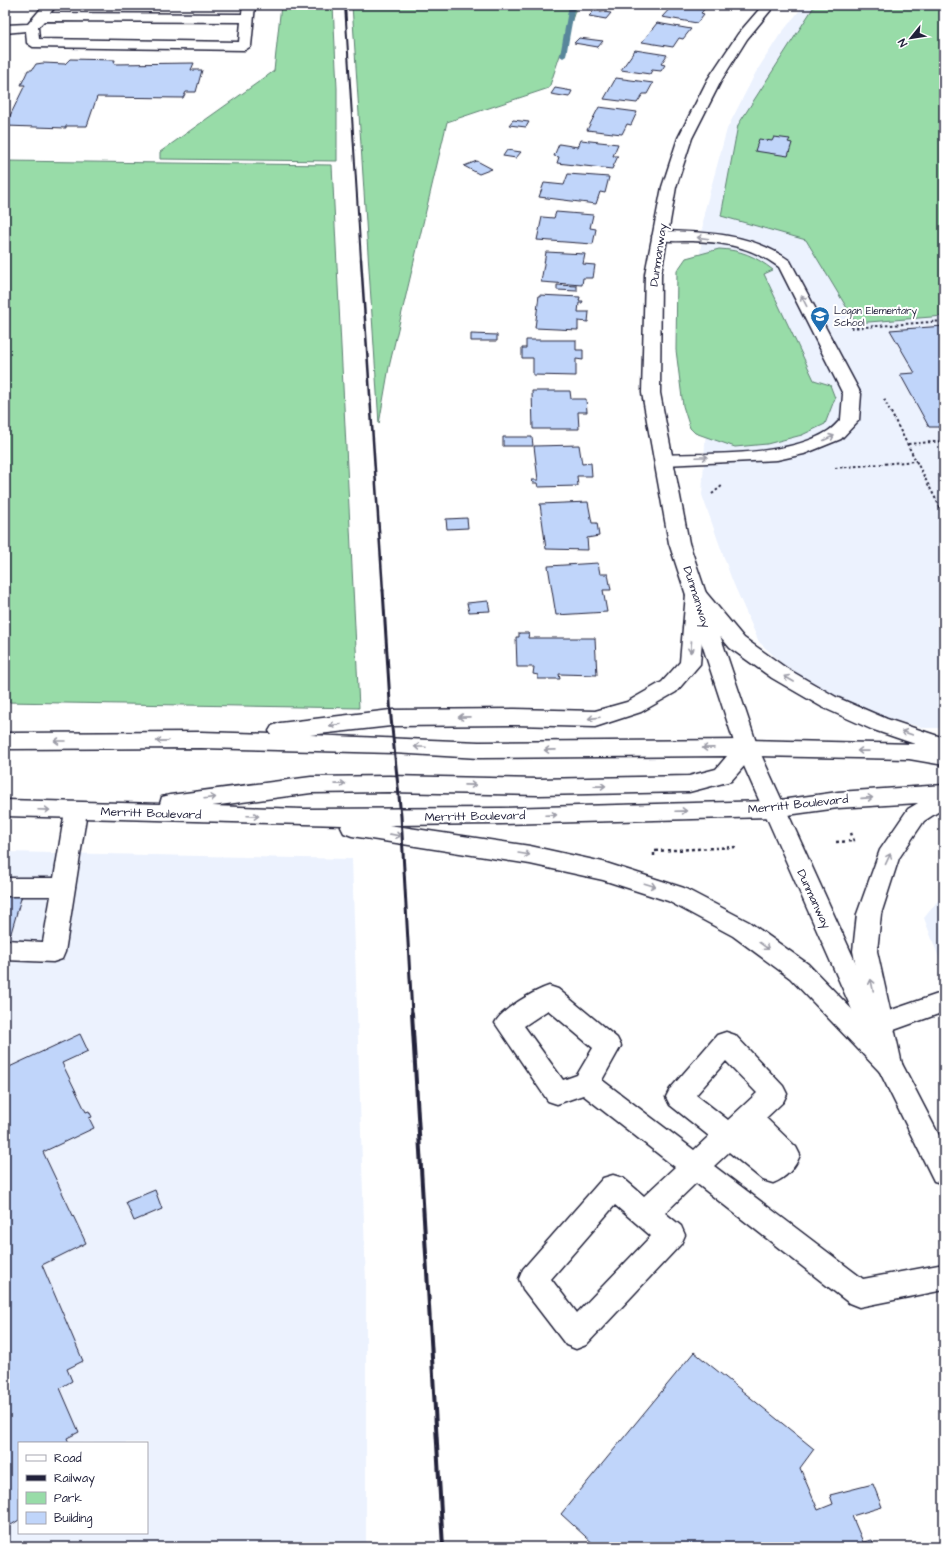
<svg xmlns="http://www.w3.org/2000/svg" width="949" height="1552" font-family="'Architects Daughter',sans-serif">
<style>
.built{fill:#ecf2fe;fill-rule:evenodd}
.green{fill:#98dca8;stroke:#5d7f72}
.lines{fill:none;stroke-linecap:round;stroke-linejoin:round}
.stream{fill:#58869b;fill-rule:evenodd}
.building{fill:#c0d5fa;stroke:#22223b}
.service-casing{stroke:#22223b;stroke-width:3}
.minor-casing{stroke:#22223b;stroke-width:3}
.tertiary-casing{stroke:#22223b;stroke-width:3}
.secondary-casing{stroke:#22223b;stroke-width:3}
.path-far1{stroke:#22223b;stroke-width:2;stroke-dasharray:2.5 2.5;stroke-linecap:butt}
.path{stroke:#22223b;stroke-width:2.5;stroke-dasharray:3 3;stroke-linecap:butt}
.service{fill:#fff;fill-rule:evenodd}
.minor{fill:#fff;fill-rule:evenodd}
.tertiary{fill:#fff;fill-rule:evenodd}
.secondary{fill:#fff;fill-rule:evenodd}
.rail-far3{stroke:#22223b;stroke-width:2}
.rail-far2{stroke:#22223b;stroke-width:2.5}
.rail-far1{stroke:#22223b;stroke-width:3}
.rail{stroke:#22223b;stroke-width:4}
.oneway{stroke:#9c9ca7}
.labels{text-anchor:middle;stroke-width:4;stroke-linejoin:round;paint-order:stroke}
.far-poi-label{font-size:10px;fill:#22223b;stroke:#fff;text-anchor:start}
.street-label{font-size:12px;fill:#22223b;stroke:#fff}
</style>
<rect width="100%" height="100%" fill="#fff"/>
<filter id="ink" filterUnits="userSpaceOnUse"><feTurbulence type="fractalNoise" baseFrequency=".025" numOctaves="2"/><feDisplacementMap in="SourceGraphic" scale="8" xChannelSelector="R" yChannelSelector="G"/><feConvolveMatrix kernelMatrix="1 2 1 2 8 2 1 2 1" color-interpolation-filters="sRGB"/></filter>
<g filter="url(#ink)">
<!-- built -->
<path class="built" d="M804,5H944V728H925L858,711L800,680L759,642L732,580L702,495L706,427L700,256L704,213L727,129L756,72L779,36Z
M5,852L352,859L366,1284V1547H5ZM19,1443H147V1533H19Z
M944,893V971L924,918Z"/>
<!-- green -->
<path class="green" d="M281,5H333L337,88V161L160,159V152L274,71Z
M352,5H577L549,88L447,122L389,367L379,424Z
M815,5H944V316L856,323L806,240L721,216L738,125Z
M5,161L332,165L359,708L5,702Z
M719,249C741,250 755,256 773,270L764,274L814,380L830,385L835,398L825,424L802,435L767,444L735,447L695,433L690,428L683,406L676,350L677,271L686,258Z"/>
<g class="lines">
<!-- stream -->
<path class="stream" d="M569,5H575L566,56L563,58L560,56Z"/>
</g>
<!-- building -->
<path class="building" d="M673,5H708L701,13L704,14L697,23L662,17Z
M594,11L611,13L606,19L589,16Z
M657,23L691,29L683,39L679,38L673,47L642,42Z
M579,38L603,41L598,47L574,43Z
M635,50L667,55L661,64L665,65L661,71L652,70L650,74L621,70Z
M70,59L115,60L114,64L194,63L191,70H202L196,92H186L183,98L97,97L87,126H66V128L5,126L25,85H21L28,70H32L36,64L43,63L65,64Z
M616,78L653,83L647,94H643L637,103L604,99Z
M555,88L572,91L569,97L551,94Z
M599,107L637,112L631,125L627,124L622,134L587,130Z
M513,120L529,122L526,127L509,125Z
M774,137L790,139L788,142L792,143L788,156L755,151L759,139L772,141Z
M581,140L618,144L613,156H618L612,169L557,163L559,157L554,156L559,144L578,147Z
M507,150L521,152L516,158L503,156Z
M477,161L492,169L479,174L464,166Z
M568,174L609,177L605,193L600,192L596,204L539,197L544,183L564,185Z
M556,212L593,215L590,228L596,229L593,244L537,240L542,217L554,218Z
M546,252L585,254L583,264L595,265L593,278H583L582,285L541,282Z
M557,285L577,286V291L557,290Z
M539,295L580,297L579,301H583L582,303H579L578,312H589L588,322L578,321V330L535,328Z
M944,326V427H929L900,374L915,373L890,330Z
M471,334L497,335V341H471Z
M526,340H576V350H583V360L576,359V376L533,375V358H522V348H526Z
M532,391H570L571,399H586L587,412H578L579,429H533Z
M503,437H532L533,446H503Z
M579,445L582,464L591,463L592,476H577L578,486L538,487L537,483H533L532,480H538L534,446Z
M588,502L592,523H597L599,536L587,538L588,550L546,549L540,504Z
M467,518L468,528L447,529L446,519Z
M598,563L600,574H608L611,590H603L607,612L556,615L548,566Z
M488,601L490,611L469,612L467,603Z
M519,633H529L528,638H595L597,675L559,674L560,679H538V675L533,674L534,667H517L516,637H519Z
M5,894L22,895L11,933H5Z
M80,1034L88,1051L62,1063L86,1112L89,1111L92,1117L89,1118L94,1128L43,1152L86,1243L42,1265L83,1361L67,1369L72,1381L60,1388L79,1432L67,1438L69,1443H19V1520L11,1525L8,1519L5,1521V1069Z
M155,1190L162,1209L134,1221L126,1202Z
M694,1352L814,1449L800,1468L818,1510L833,1504L830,1495L873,1484L882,1507L852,1516L863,1542L872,1540L875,1547H597L561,1514Z"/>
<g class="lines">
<defs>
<path id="service" d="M44,5H57L50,13L242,14L243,5H255L251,46L245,50L33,47L27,43L26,31L5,33V25L28,24ZM44,21L241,22L239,42L39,39L38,27Z
M660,231C706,232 752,233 790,261L861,394L859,420L841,439L804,454L777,460L664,465L658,464L655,460L658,456L664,455C712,453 788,457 828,431C833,428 837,423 841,419L843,394L779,267C752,247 724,242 692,241C679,241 666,242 655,239L652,236L655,233Z
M76,803L84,805L87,811L65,952L62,959L53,962L5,960V940L43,942L51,896H5V878H54L65,811L68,805Z
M549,986L558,989L617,1038L621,1046L602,1080L694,1150L709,1136L670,1105L666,1097L670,1089L717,1035L726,1032L735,1035L783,1086L787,1094L783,1102L766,1118L796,1147L800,1155C795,1168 786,1178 773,1183L763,1180L729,1152L714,1166L863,1279L944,1264V1290L859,1307L849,1303L696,1183L665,1213L681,1226L685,1235L681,1244L586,1345L576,1349L566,1345L523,1289L519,1279L523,1269L603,1178L613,1175L623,1178L644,1196L675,1167L583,1095L557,1104L548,1101L495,1023C502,1009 534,991 549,986ZM548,1010L593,1048L577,1075L563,1080L524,1026ZM726,1061L757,1093L728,1120L696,1095ZM615,1205L651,1236L577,1313L551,1279Z
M944,992V1012L880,1035L871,1031L867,1024L871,1017Z"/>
<path id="minor" d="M763,5H775L747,39L722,79L692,138L676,187L661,274L660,393L689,543L758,748L755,754L747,756L739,754L736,748L669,543L642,393L645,274L662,187L678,138L708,79L738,34Z"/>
<path id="tertiary" d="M747,740L755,742L758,748L900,1060L944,1145V1184L934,1181L876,1064L736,748L739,742Z"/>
<path id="secondary" d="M696,588L703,589L744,638L786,668L836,697L887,719L944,738V765L909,759L753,756L731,781L689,792L538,795L389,792L311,793L212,806L302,809L501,808L773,801L838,792L944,785V808L924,821L899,858L881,914L877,951L902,1064L898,1072L889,1075L880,1072L790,978L733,936L668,901L603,880L530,864L352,836L344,833L341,827L342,825L5,816V800L160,804L162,797L170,795L311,777L389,776L538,779L689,776L716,769L727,756L479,758L393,753L201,748L5,749V733L201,732L271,734L269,731L272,726L280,723L391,710L515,709L595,711L627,702L662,682L680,662L686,594L689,589ZM704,617L730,648L772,678L822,707L871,729L915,744L747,740L479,742L310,735L391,726L515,725L595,727L641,712L676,692L700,664ZM918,803L908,809L880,850L857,914L853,951L868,1026L808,964L749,922L684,888L603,862L530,846L389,825L501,824L773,817L838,808Z"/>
</defs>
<!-- service casing -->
<use href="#service" class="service-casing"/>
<!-- minor casing -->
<use href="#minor" class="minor-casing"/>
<!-- tertiary casing -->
<use href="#tertiary" class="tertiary-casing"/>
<!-- secondary casing -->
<use href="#secondary" class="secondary-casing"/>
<!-- path-far1 -->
<path class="path-far1" d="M851,328L944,321
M884,399L944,515
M908,444L944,441
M835,468L916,461
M712,494L723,485"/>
<!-- path -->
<path class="path" d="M836,842L854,841L851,833
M654,856V851L736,847"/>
<!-- service -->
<use href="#service" class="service"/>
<!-- minor -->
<use href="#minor" class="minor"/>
<!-- tertiary -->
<use href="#tertiary" class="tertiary"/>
<!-- secondary -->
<use href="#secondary" class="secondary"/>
<!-- rail-far3 -->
<path class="rail-far3" d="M345,5L361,260"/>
<!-- rail-far2 -->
<path class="rail-far2" d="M361,259L383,591"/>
<!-- rail-far1 -->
<path class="rail-far1" d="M383,590L391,718L401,816L412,1014"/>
<!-- rail -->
<path class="rail" d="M412,1013L443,1547"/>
</g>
<!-- one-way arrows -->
<defs><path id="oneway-shaft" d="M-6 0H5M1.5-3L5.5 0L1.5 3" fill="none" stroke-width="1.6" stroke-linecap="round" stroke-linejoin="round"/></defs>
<g class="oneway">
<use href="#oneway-shaft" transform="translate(703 238) rotate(-173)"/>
<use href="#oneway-shaft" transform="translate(804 301) rotate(-117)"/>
<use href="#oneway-shaft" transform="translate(829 438) rotate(-25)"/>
<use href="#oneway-shaft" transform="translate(702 457) rotate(-3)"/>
<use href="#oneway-shaft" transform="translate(691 647) rotate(95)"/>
<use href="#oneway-shaft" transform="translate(789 679) rotate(-150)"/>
<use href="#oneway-shaft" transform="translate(464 717) rotate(179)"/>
<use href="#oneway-shaft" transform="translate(594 718) rotate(173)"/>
<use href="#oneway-shaft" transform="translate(335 725) rotate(173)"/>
<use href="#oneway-shaft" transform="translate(907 733) rotate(-161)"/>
<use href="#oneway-shaft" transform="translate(60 741) rotate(-180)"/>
<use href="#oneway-shaft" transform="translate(162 741) rotate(179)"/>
<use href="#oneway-shaft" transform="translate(420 747) rotate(-177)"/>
<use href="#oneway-shaft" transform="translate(708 748) rotate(179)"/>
<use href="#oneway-shaft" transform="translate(550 750) rotate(179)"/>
<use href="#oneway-shaft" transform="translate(863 751) rotate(-179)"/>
<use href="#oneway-shaft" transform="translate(340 784) rotate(-1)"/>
<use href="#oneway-shaft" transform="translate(470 785) rotate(1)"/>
<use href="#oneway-shaft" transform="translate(600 786) rotate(-1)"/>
<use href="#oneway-shaft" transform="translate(210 798) rotate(-7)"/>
<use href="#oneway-shaft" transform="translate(867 798) rotate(-4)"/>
<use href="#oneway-shaft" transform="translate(44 810) rotate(2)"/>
<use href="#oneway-shaft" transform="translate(681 811) rotate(-2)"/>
<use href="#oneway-shaft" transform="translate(551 815) rotate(-2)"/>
<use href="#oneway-shaft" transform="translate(253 816) rotate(2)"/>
<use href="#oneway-shaft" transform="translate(395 835) rotate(11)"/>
<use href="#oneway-shaft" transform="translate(524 854) rotate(9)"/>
<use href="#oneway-shaft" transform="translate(888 859) rotate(-65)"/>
<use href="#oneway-shaft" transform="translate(650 885) rotate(17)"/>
<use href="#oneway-shaft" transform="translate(764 946) rotate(36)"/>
<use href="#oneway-shaft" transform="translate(872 985) rotate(-102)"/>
</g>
</g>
<!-- icons -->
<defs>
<symbol id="school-pin" viewBox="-11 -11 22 30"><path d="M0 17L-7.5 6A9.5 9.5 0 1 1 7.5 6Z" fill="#1f6fb2" stroke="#fff"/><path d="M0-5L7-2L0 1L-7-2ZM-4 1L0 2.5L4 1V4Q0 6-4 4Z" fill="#fff"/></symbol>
</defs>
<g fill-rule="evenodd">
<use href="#school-pin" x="809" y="305" width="22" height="30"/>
</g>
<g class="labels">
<!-- far-poi labels -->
<g class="far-poi-label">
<text x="834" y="314">Logan Elementary<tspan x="834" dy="12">School</tspan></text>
</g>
<!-- street labels -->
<g class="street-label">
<text transform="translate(658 255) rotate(-82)" y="4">Dunmanway</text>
<text transform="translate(697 597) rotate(72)" y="4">Dunmanway</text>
<text transform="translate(798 804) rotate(-6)" y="4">Merritt Boulevard</text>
<text transform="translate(151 813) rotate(2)" y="4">Merritt Boulevard</text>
<text transform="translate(475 816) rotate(-1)" y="4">Merritt Boulevard</text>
<text transform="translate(814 899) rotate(65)" y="4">Dunmanway</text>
</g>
</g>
<!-- margin -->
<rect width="949" height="1552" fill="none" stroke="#fff" stroke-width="20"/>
<rect x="10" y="10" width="929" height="1532" fill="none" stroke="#22223b" stroke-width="1.5" filter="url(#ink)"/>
<!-- legend -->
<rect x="18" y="1442" width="130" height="92" fill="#ffffff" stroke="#a7a7b1"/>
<rect x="26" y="1455" width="20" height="6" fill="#ffffff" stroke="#a7a7b1"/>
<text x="54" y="1462" font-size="12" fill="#22223b">Road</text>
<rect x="26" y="1475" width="20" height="6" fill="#22223b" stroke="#a7a7b1"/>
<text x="54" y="1482" font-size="12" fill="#22223b">Railway</text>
<rect x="26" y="1492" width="20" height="12" fill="#98dca8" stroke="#a7a7b1"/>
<text x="54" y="1502" font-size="12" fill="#22223b">Park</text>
<rect x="26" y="1512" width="20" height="12" fill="#c0d5fa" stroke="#a7a7b1"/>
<text x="54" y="1522" font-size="12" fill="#22223b">Building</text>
<!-- north arrow -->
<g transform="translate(911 38) rotate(240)" stroke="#ffffff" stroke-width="3" paint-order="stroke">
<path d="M0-3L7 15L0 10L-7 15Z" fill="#22223b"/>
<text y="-6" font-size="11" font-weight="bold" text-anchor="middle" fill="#22223b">N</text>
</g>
</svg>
